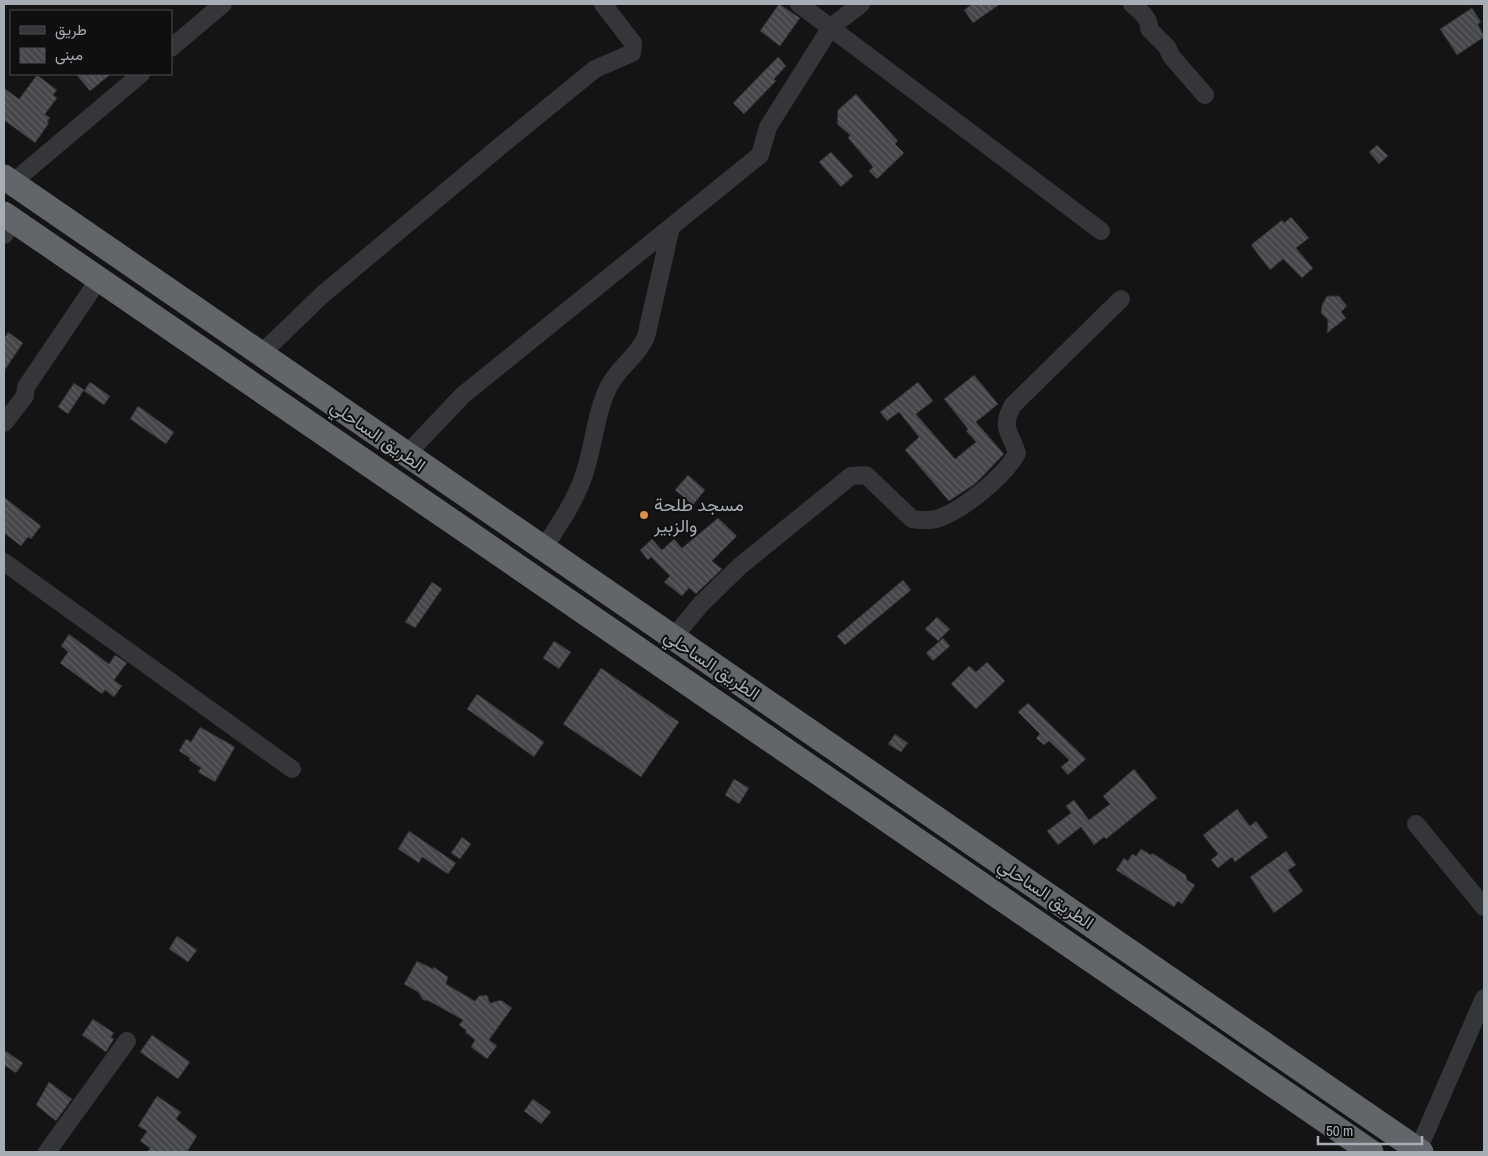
<svg xmlns="http://www.w3.org/2000/svg" width="1488" height="1156" font-family="'Archivo Narrow',Vazirmatn,sans-serif">
<style>
.building{fill:url(#building-back-hatch);stroke:#2e2e31}
.lines{fill:none;stroke-linecap:round;stroke-linejoin:round}
.minor{stroke:#353639;stroke-width:18}
.highway{stroke:#62656a;stroke-width:25}
.poi-dot{fill:#db8e45;stroke:#0f0f10;stroke-width:2}
.labels{text-anchor:middle;stroke-width:4;stroke-linejoin:round;paint-order:stroke}
.street-label{font-size:18px;fill:#a7adb4;stroke:#0f0f10}
.poi-label{font-size:18px;fill:#a7adb4;stroke:#0f0f10;text-anchor:start}
</style>
<defs>
<pattern id="building-back-hatch" width="6" height="6" patternUnits="userSpaceOnUse" patternTransform="scale(1.25)"><rect width="6" height="6" fill="#46474a"/><path d="M-1 5l2 2M0 0l6 6M5-1l2 2" fill="none" stroke="#5e5f62"/></pattern>
</defs>
<rect width="100%" height="100%" fill="#141415"/>
<!-- building -->
<path class="building" d="M779,4L800,18L780,46L760,31Z
M972,4H1000L973,23L964,10Z
M1472,8L1481,22L1478,24L1484,37L1457,55L1440,29Z
M778,57L786,66L774,79L776,81L744,114L733,103Z
M76,74H111L90,91Z
M37,75L57,90L53,95L57,98L45,114L50,118L47,122L49,123L35,143L4,120V88L19,99Z
M856,94L898,141L895,144L904,153L877,179L869,171L873,167L848,138L850,135L837,124L838,110Z
M1377,145L1388,156L1379,164L1369,152Z
M831,152L853,176L841,187L819,162Z
M1291,217L1309,238L1296,248L1313,268L1302,278L1283,259L1270,270L1251,245L1282,220L1284,223Z
M1327,296H1339L1347,306L1341,312L1346,318L1327,333L1328,320L1321,313L1322,305Z
M8,332L23,343L4,371V339Z
M974,375L998,404L976,422L1004,454L975,484L949,501L905,450L919,437L899,412L887,421L880,412L918,382L933,401L916,414L955,459L976,442L966,431L968,429L944,399Z
M90,382L110,396L104,405L84,391Z
M74,383L84,390L68,414L58,407Z
M138,406L174,432L166,444L130,419Z
M688,475L705,490L693,505L675,490Z
M4,497L41,526L31,539L28,537L21,546L4,533Z
M718,518L737,536L712,561L722,569L696,594L689,588L682,596L664,582L670,576L651,557L648,560L640,550L652,539L662,550L674,539L682,548Z
M903,580L911,590L845,645L837,636Z
M432,582L442,589L415,628L405,622Z
M937,617L950,629L938,641L925,629Z
M69,634L109,664L115,655L127,663L114,680L122,686L114,697L105,690L102,694L60,663L68,652L61,646Z
M943,638L950,646L933,661L926,653Z
M554,641L571,652L559,669L543,658Z
M987,662L1005,681L976,709L951,684L969,666L976,672Z
M601,668L679,722L641,777L563,724Z
M477,694L544,742L534,757L467,709Z
M1028,703L1086,759L1068,775L1061,767L1069,760L1049,741L1044,745L1036,738L1040,734L1018,712Z
M200,727L235,747L215,782L198,772L201,768L189,760L190,758L179,751L186,739L191,742Z
M895,734L908,743L901,752L888,744Z
M1134,769L1157,798L1106,839L1104,837L1094,845L1081,827L1058,845L1047,831L1071,813L1066,806L1074,800L1089,820L1110,804L1103,796Z
M734,779L749,788L739,804L725,795Z
M1237,809L1250,826L1256,821L1268,837L1235,862L1232,857L1218,868L1211,860L1218,854L1203,835Z
M409,831L456,863L448,874L422,857L419,863L398,849Z
M462,837L471,844L460,859L451,853Z
M1141,849L1151,855L1152,853L1186,875L1187,880L1195,885L1182,904L1178,901L1174,907L1116,870L1124,858L1128,861L1132,854L1136,856Z
M1286,851L1296,865L1288,870L1303,891L1274,913L1250,877Z
M177,936L197,950L188,962L169,949Z
M417,961L433,969L434,967L448,977L446,984L475,1001L479,996L487,995L490,1003L501,1000L512,1008L489,1040L497,1046L487,1059L471,1047L475,1040L465,1032L466,1030L459,1025L463,1020L429,1001L423,1000L418,992L404,984Z
M93,1019L114,1033L111,1037L114,1039L106,1052L82,1035Z
M152,1035L190,1062L178,1079L140,1052Z
M4,1050L23,1063L16,1073L4,1065Z
M49,1082L72,1099L56,1121L36,1105Z
M157,1096L181,1112L176,1119L197,1136L187,1152H147L150,1148L140,1141L147,1131L138,1126Z
M533,1099L551,1112L541,1124L524,1111Z"/>
<g class="lines">
<!-- minor -->
<path class="minor" d="M799,4L1101,231
M1132,4C1140,11 1150,18 1149,29L1167,47L1171,56L1205,95
M171,48L223,4
M12,183L141,74
M4,235L13,220
M261,354L322,295L498,148L595,69L632,53L633,43L603,4
M4,423L25,396L26,387L99,279
M406,455L463,395L760,155L768,127L831,27L861,4
M543,549C558,526 575,502 584,475C594,446 595,414 609,386C618,368 637,357 646,337L671,227
M4,562L292,769
M672,639L701,604L740,566L851,476L866,475L912,519C919,520 929,521 936,519C961,512 1005,476 1017,453C1010,431 1000,428 1013,405L1121,299
M1416,824L1484,907
M1418,1150L1484,998
M47,1152L127,1041"/>
<!-- highway -->
<path class="highway" d="M4,177L1421,1152
M4,214L1371,1152"/>
</g>
<!-- markers -->
<circle class="poi-dot" cx="644" cy="515" r="5"/>
<g class="labels">
<!-- street labels -->
<g class="street-label">
<text transform="translate(378 436) rotate(35)" y="6">الطريق الساحلي</text>
<text transform="translate(712 665) rotate(34)" y="6">الطريق الساحلي</text>
<text transform="translate(1046 894) rotate(34)" y="6">الطريق الساحلي</text>
</g>
<!-- poi labels -->
<g class="poi-label">
<text x="654" y="511">مسجد طلحة<tspan x="654" dy="21">والزبير</tspan></text>
</g>
</g>
<!-- border -->
<rect width="1488" height="1156" fill="none" stroke="#a7adb4" stroke-width="10"/>
<!-- legend -->
<rect x="10" y="10" width="162" height="65" fill="#0f0f10" stroke="#4c4e52"/>
<rect x="20" y="26" width="25" height="8" fill="#353639" stroke="#4c4e52"/>
<text x="55" y="35" font-size="15" fill="#a7adb4">طريق</text>
<rect x="20" y="48" width="25" height="15" fill="url(#building-back-hatch)" stroke="#4c4e52"/>
<text x="55" y="60" font-size="15" fill="#a7adb4">مبنى</text>
<!-- scale -->
<path d="M1318 1136v8h104v-8" fill="none" stroke="#a7adb4" stroke-width="2.5"/>
<text x="1326" y="1136" font-size="15" fill="#a7adb4" stroke="#0f0f10" stroke-width="4" paint-order="stroke">50 m</text>
</svg>
